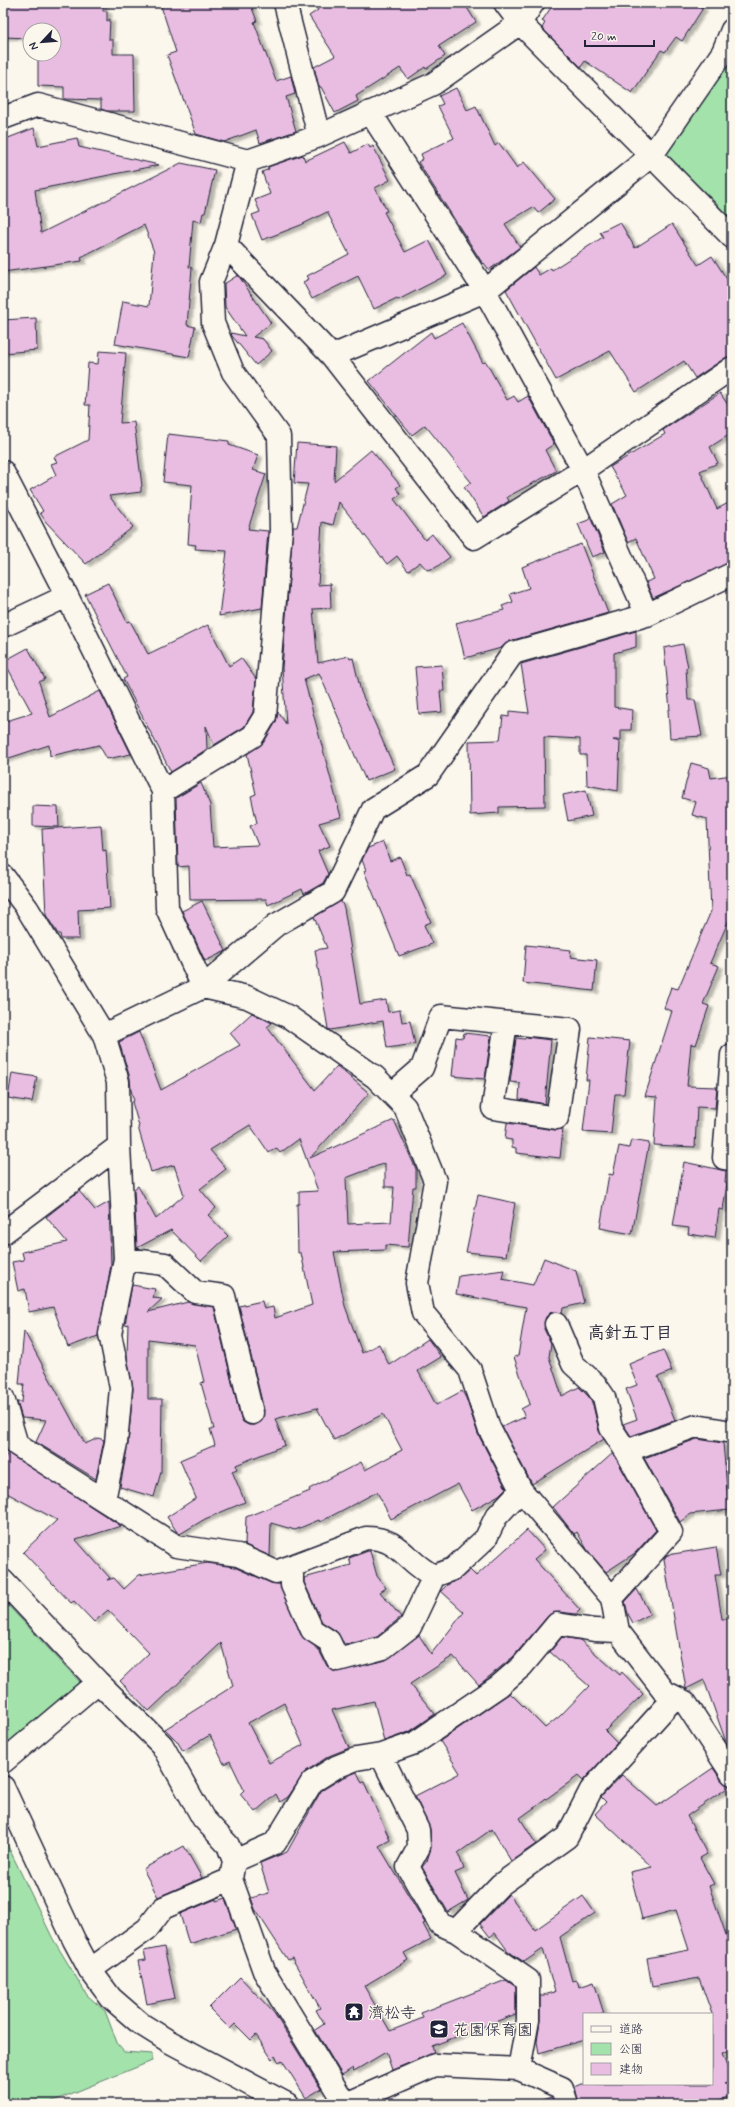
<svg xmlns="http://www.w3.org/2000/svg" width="735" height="2107" font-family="Mynerve,'Klee One',sans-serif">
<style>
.green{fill:#a3e2aa;stroke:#628272}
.building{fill:#e9bde2;stroke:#22223b;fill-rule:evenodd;filter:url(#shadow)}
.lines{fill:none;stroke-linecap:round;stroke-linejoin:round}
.street-casing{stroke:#22223b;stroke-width:25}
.secondary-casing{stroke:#22223b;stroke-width:25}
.street{stroke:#fbf7ec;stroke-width:22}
.secondary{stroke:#fbf7ec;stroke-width:22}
.labels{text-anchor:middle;stroke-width:3;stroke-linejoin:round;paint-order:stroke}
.poi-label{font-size:16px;fill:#22223b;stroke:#fbf7ec;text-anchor:start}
.neighbourhood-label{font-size:17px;font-weight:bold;fill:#22223b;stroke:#fbf7ec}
</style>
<defs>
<filter id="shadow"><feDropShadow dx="4.5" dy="2.5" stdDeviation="1" flood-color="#0004"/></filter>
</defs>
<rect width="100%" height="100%" fill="#fbf7ec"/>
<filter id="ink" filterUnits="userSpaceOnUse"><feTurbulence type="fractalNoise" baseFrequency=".025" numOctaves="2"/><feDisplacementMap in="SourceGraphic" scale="8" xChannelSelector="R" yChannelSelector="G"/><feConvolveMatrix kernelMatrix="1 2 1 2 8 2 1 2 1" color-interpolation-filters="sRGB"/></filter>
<g filter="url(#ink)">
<!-- green -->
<path class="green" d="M732,55V225L663,153Z
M3,1600L80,1682L3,1749Z
M3,1836L53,1939L87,1995L105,2011L118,2045L124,2052L152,2054V2061L46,2104H3V1959L6,1952L3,1927Z"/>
<!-- building -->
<path class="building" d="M62,3H103V11H107V21L110,19L109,40H113V54H134L135,111H107L101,109V100L64,99V87L38,86V54H54V30H30V38L3,37L4,5Z
M160,3H250L257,21L254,22L276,81L291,76L295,94L286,97L296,131L260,143L256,130L224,142L196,134L167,55L176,52Z
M313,3H464L476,22L439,46L445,56L426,69L425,67L408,79L400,68L356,96L358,101L335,113L321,87H319L314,67L335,56L309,16L318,10Z
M554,3H690L703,8L682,41L676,37L665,52L661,50L632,93L585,61L581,67L542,28L545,23L542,21Z
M456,88L467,110L476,106L495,146L499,143L517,168L524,162L555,199L538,213L533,207L505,224L520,247L489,270L484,263L483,264L418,162L423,159L421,154L454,138L438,106L443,104L439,96Z
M34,128L38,146L77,138L79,147L159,165L35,190L41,233L181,163L215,170L205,213H203L201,222L193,220L189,267L192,268L187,325L195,327L189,357L115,344L123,301L149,306L154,252L144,225L81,257L82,261L3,272V140Z
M345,142L351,153L368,144L370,148L373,146L390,180L375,188L387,211L384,212L405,252L429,240L447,275L398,300L397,298L374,309L358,276L312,299L303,282L309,279L307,276L349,254L327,212L301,225L262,240L252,215L260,212L255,200L270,194L262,172L269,169L268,167L303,155L305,161Z
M620,222L635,248L672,224L698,265L712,256L732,287V356L725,358L695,378L684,361L636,392L610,351L556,380L506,290L534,267L539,275L551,268L552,270L603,237L600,232Z
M238,275L271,323L253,337L263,339L272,351L256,365L232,336L231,333L245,336L225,307L224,284Z
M36,318L37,350L3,353V320Z
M462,323L483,363L486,362L507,400L514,396L518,402L528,396L554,444L545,450L556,471L507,497L509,501L484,517L464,487L471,482L425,425L412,435L369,381L431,332L434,338Z
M99,351L126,353L120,423L134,422L142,486L141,487V492L109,496L133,527L86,564L46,522L40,513L43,511L30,490L56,475L51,464L57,462L54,457L88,440L90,405H85L88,363L98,364Z
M720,393L732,411V433L710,447L718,463L700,471L717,509L732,501V562L653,598L646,582L654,579L636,538L628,542L612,504L627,495L610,467L665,434L663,430Z
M168,434L229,441V445L258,455L253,470L266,474L248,529L268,531L262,608L219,616L227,551L195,549L196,545L188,544L192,485L163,482Z
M297,443L336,446L334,481L371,450L400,485L396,488L401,494L394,499L425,540L432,534L450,557L435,568L427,570L420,562L408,571L397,556L387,564L339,502L333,525L322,522L318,585L330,584L331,608L313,609L318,663L349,656L350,659L353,658L361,692L395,769L366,781L319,673L304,679L341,817L319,823L330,846L318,851L328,874L323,883L304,894L302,889L268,905L266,899L190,900L189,866L178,867L176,798L201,783L210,805L213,847L258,845L250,826L257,823L251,796L256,794L247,754L264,742L276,722L278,712L286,724L282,668L293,527H297L308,484L294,483Z
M591,519L605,552L592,557L578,524Z
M581,544L608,613L510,641L501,648L465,658L456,623L504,610L502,606L513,602L510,594L529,588L522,567Z
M108,583L127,622L130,621L148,654L208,625L229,666L241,658L256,679L253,712L244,727L214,745L206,726L207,749L171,772L123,679L127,677L85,594Z
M636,631V647L614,653V707L632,710L631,730H621V740H613L620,742L618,791L587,785L586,755H580V739L544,737L545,806L499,807V813L470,815L469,741L500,740L503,716L509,717V711L529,713L521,664Z
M683,644L688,667L686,668L688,700H695L702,736L670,738L668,710H670L664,648Z
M28,648L45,679L39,682L50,717L100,691L131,754L107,759L99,745L50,756L49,745L3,760V722L32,713L4,661Z
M442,665L444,691H440L442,712L419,714L415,667Z
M691,763L709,768L711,778L732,775V913L710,963L719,966L703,1004L709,1006L696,1045L691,1044L687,1086L717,1087L715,1108L697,1107L695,1147L654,1145L657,1097L645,1096L672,1011L664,1008L671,987L678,989L711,911L707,819L692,815L696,802L682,798Z
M586,790L592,816L568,821L563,795Z
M33,806L58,807L59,827L33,826Z
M101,825L103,851L106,850L110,908L78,910L79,939H61L60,934H58L46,915L42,829Z
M383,842L390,861L400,857L407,875L410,874L431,922L424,925L432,944L399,956L364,871L366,870L362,860L368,848Z
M202,901L226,951L205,961L182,911Z
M341,901L344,908L360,1004L386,1000L388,1012L400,1010L402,1022L410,1021L415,1044L387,1048L383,1021L330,1030L328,1029L315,950L327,948L314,917Z
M526,945L571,950L570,957L597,960L594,991L523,983Z
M252,1013L272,1023L267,1027L315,1090L337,1066L369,1093L310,1158L394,1120L416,1169V1187H413L408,1247L385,1245V1250L334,1252L345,1306L362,1353L379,1344L389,1365L428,1339L441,1357L418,1371L436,1405L462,1391L466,1398L478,1434L506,1488L499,1495L472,1510L458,1484L391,1519L377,1492L320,1522L319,1520L295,1530L271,1523L270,1556L245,1545L246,1517L310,1491L309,1489L361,1462L365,1470L402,1450L383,1414L334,1440L317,1408L275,1419L285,1445L236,1465L237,1469L232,1471L245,1502L205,1519L180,1534L177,1532L167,1517L196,1498L180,1460L215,1445L210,1429H214L201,1383L204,1382L195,1345L148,1339V1399H162L161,1472L154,1497L120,1487L128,1444L133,1389L127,1356L128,1324L125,1325L132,1285L155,1289L153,1298L162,1299L148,1312L188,1302L214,1307L240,1416L243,1422L249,1425H255L261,1422L264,1410L239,1306L262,1301L264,1309L273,1307L275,1318L312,1305L301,1253H298L297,1204H299V1192L318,1191L299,1139L280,1153L276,1148L269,1153L250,1125L210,1150L226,1169L200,1189L216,1208L208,1215L228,1236L201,1261L171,1230L137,1248L134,1189L138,1186L156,1219L184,1195L174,1165L151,1172L138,1127L139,1126L132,1102L134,1101L131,1090L130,1078L119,1042L139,1032L161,1090L240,1045L230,1033ZM385,1163V1187H394L391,1222L348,1224L346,1178Z
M464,1033L491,1036L485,1079L452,1076L456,1037L463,1038Z
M526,1037L551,1040L545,1104L519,1099L520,1083L510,1082L516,1038L525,1039Z
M590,1037L630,1041L624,1094H615L611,1134L583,1132L589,1080H586Z
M12,1073L37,1077L32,1102L8,1098Z
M507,1123L555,1130L563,1129L560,1158L516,1153V1148L512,1147V1140L505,1139Z
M631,1140L649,1143L632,1234L600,1228L609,1174L613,1175L619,1146L629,1148Z
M684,1162L726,1171L725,1182L727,1183L723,1210L719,1209L715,1238L688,1234L689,1228L673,1226Z
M79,1191L95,1210L109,1202L111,1265L98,1336L68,1347L53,1307L29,1312L25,1289L18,1291L12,1262L24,1260L22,1252L67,1242L46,1217Z
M478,1195L515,1203L506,1256L466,1252Z
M544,1258L576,1271L584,1303L563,1308L562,1313L551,1312L546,1317L544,1329L551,1343L549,1357L562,1396L579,1387L589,1397L593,1405L599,1431L604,1439L532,1484L502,1427L525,1417L521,1409L530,1404L514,1357L518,1356L526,1307L456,1294L459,1276L504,1270L502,1279L533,1285Z
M24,1331L85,1444L98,1438L104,1440L96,1479L36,1442L46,1420L22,1418L17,1402H22L24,1384H19Z
M663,1350L672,1371L658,1377L675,1420L631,1436L623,1424L637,1419L626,1389L637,1385L629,1364Z
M697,1439L723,1443L729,1510L690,1514L680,1522L644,1458Z
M8,1452L121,1526L76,1540L110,1578L107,1580L114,1578L124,1589L139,1575L207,1563L234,1567L271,1583L280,1584L301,1635L319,1650L327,1666L335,1672L386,1660L419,1635L431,1654L464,1612L441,1591L447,1585L461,1578L470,1570L476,1576L527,1530L545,1550L534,1559L580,1610L576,1614L559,1612L548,1616L513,1657L479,1685L453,1656L410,1684L435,1714L409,1732L384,1741L374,1701L332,1710L349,1748L329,1756L305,1772L288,1797L280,1802L276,1794L255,1812L240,1794L244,1790L230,1761L224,1764L210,1735L183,1751L177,1741L165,1729L233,1686L221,1643L149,1711L120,1681L149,1653L108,1610L94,1622L74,1601L71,1603L23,1552L57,1520L3,1491V1462ZM284,1703L303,1745L269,1763L248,1723Z
M613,1453L656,1530L635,1553L606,1572L588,1551L577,1532L574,1534L553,1507Z
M716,1547L721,1575H715L722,1619H728L732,1644V1751L726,1742L704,1680L686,1689L664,1559L667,1555Z
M368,1551H370L377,1576L386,1588L380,1592L401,1617L377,1637L345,1645L336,1631L322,1622L304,1582V1578L351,1565L349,1558Z
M637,1589L650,1614L633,1623L628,1614L625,1602Z
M562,1637L580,1640L620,1675L622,1672L643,1694L605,1731L617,1743L583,1781L578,1776L520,1818L536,1844L511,1861L492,1829L458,1853L464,1869L455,1873L468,1900L448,1912L422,1867L427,1861L431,1847L430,1829L415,1796L460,1773L440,1741L510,1693L545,1728L560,1716L589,1686L550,1652Z
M713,1768L722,1781L730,1786L687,1816L707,1854L700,1858L714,1884L709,1886L732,1952V2050L722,2054L732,2079V2081L724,2084H732V2095L710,2104H579L575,2087L582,2084H712V2014L699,1978L652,1987L647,1958L689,1950L676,1910L642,1919L630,1872L652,1867L595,1814L606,1802L601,1797L622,1775L657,1806Z
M357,1772L362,1783L364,1782L390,1840L379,1846L425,1923L423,1924L431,1939L404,1953L408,1960L364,1986L390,2031L423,2018L421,2013L506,1980L516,1987V2014L432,2046L434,2053L392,2070L386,2052L354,2071L353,2068L342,2075L315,2030L324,2024L316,2010L320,2008L292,1958L288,1960L255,1909L251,1898L269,1893L260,1863L287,1852L321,1791L342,1778Z
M184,1846L202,1878L158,1897L143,1869Z
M509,1894L535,1930L583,1896L595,1913L560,1937L572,1981L577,1980L579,1987L594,1982L604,2014H584V2040L539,2053L537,2042L540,2020V1996L555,1992L543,1949L524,1962L508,1951L495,1933L490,1937L480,1924Z
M225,1898L236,1929L189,1944L180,1914L216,1899V1901Z
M164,1947L175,1998L147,2004L138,1961L146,1960L144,1951Z
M240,1977L274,2013L321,2089L306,2098L282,2060L279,2062L275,2056L272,2059L256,2035L251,2040L235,2024L230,2029L209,2008Z
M551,2097L554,2104H535L534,2103Z"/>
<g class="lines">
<defs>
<path id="street" d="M285,3L319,136
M505,3L520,23L732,237
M370,112L485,291L583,470L647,615
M3,118L38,105L248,161L319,136L433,84L520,23L533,3
M226,245L332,356L474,538L583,470L732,368
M332,356L485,291L652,155L723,52L732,30
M3,472L67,596L163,791L167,908L203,987L276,925L333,892L373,809L428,775L513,653L647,615L732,574
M3,626L67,596
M163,791L253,736L265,716L281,530L279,436L233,372L213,323L211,282L226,245L248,161
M3,876L27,908L104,1035L118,1082L119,1146L3,1233
M104,1035L203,987L247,997L289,1017L375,1077L405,1107L435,1181L417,1283L423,1313L470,1370L489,1428L521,1490L612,1598L618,1631L665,1692L685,1702L732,1774
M732,1055L724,1158L732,1159
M392,1094L422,1068L441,1016L570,1029L557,1118L493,1108L506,1023
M125,1259L165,1264L195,1292L224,1296L252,1413
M556,1324L573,1364L595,1384L604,1397L611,1428L626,1451L696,1426L732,1432
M3,1398L17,1445L176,1546L238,1555L276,1572L366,1538C400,1537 406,1563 434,1576L453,1569L486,1538L496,1517L521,1490
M104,1500L116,1443L121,1388L110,1334L125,1259L119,1146
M292,1567V1585L312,1630L329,1641L338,1660L383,1648L410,1627L434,1576
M3,1581L98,1682L162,1745L203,1818L228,1845L234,1861L231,1879L264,1971L345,2104
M612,1598L671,1532L626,1451
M381,1755L418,1830L419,1847L408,1867L440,1924L456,1931L528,1980V2020L519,2069
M3,1762L98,1682
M234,1861L275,1843L312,1782L336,1767L356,1759L381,1755L415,1743L499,1686L522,1666L557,1624L594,1630L618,1631
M456,1931L500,1885L567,1837L591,1790L675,1697
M90,1970L147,1929L163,1908L231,1879
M346,2104L435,2065L519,2069L562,2088L567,2104"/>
<path id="secondary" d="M3,1787L74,1940L90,1970L111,1998L141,2024L170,2042L287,2104"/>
</defs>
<!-- street casing -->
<use href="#street" class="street-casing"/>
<!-- secondary casing -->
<use href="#secondary" class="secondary-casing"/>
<!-- street -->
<use href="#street" class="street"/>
<!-- secondary -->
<use href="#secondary" class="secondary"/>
</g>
</g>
<!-- icons -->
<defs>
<symbol id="temple-square" viewBox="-11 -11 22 22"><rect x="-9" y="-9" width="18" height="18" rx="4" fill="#22223b" stroke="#fbf7ec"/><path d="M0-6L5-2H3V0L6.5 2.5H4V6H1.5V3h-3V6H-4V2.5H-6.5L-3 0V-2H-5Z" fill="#fff"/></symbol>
<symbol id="school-square" viewBox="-11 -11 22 22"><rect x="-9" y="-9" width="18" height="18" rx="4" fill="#22223b" stroke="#fbf7ec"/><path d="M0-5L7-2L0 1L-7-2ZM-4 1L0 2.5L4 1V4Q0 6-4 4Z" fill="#fff"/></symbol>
</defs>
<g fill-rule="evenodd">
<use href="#temple-square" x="343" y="2001" width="22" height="22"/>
<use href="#school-square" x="428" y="2018" width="22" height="22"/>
</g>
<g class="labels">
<!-- poi labels -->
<g class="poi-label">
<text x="368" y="2018">濟松寺</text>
<text x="453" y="2035">花園保育園</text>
</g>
<!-- neighbourhood labels -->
<g class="neighbourhood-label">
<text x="630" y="1338">高針五丁目</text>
</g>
</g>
<!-- margin -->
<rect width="735" height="2107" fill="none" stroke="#fbf7ec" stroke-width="16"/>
<rect x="8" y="8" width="719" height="2091" fill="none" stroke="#22223b" stroke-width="1.5" filter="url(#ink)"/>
<!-- legend -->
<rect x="583" y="2013" width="130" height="72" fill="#fbf7ec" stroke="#a4a2a5"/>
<rect x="591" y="2026" width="20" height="6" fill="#fbf7ec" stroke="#a4a2a5"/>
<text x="619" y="2033" font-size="12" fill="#22223b">道路</text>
<rect x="591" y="2043" width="20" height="12" fill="#a3e2aa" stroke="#a4a2a5"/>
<text x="619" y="2053" font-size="12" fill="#22223b">公園</text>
<rect x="591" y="2063" width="20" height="12" fill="#e9bde2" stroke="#a4a2a5"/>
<text x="619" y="2073" font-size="12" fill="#22223b">建物</text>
<!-- north arrow -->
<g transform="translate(42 42) rotate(244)"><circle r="19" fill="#fbf7ec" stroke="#a4a2a5"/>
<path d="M0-3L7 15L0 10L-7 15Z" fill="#22223b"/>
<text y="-6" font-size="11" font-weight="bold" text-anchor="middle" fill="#22223b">N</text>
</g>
<!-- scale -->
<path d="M585 40v6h69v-6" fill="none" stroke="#22223b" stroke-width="2"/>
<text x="591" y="40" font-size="12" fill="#22223b" stroke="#fbf7ec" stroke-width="3" paint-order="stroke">20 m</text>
</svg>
